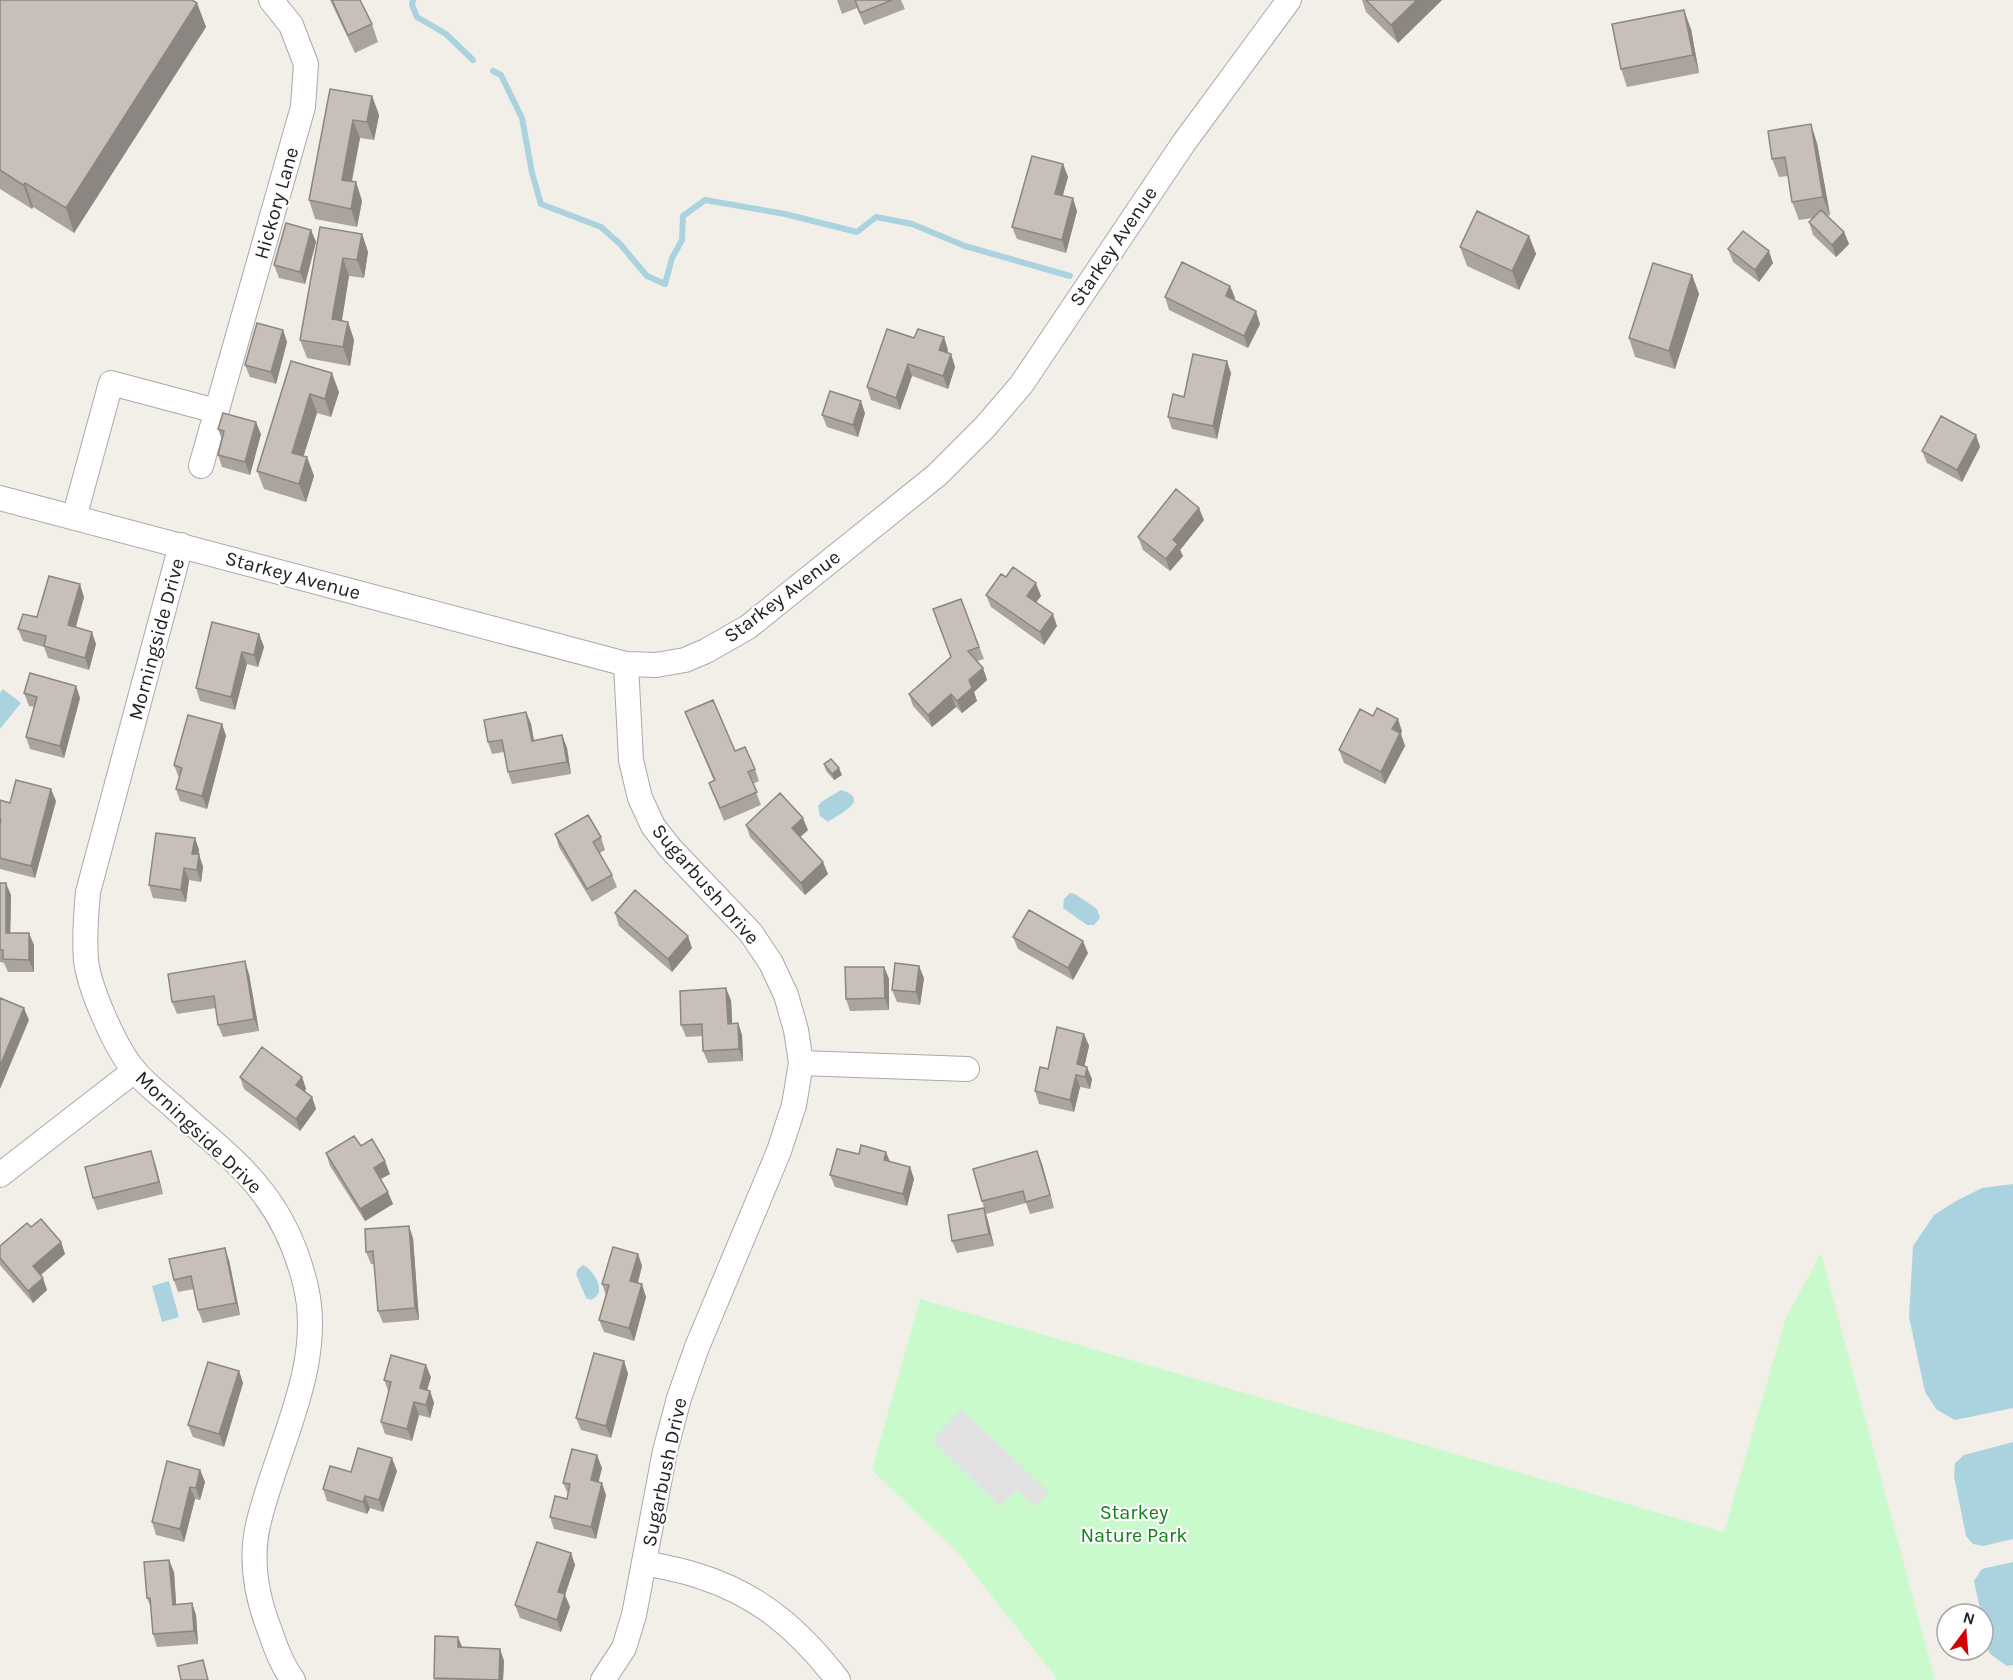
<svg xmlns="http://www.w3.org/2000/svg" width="2013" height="1680" font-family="Karla,sans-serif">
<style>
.park{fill:#c8facc}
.parking{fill:#e2e2e2}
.water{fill:#aad3df}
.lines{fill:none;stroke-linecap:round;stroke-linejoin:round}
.stream{stroke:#aad3df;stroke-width:6}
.street-casing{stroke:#a9a9a9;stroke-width:26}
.street{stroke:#fff;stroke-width:24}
.wall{fill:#aba49e}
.shaded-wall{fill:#8b8681}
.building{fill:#c7bfb8;stroke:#8b8681;stroke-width:1.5}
.labels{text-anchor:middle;stroke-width:4.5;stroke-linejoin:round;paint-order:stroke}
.street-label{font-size:20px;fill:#222;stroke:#fff}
.park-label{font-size:20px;fill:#0c8416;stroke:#fff}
</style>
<rect width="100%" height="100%" fill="#f2efe9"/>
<!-- park -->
<path class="park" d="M1821,1253L1935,1680H1058L958,1553L872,1470L920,1299L1724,1532L1785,1320Z"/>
<!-- parking -->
<path class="parking" d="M962,1409L1049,1492L1035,1507L1017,1490L1000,1507L932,1440Z"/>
<!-- water -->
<path class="water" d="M3,689L21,703L0,729V693Z
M841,790C874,800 835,816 828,822L820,816L818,806L821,802Z
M1070,893L1075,894L1097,909L1100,918L1094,925H1087L1063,908L1064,899Z
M2013,1184V1408L1955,1420L1937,1410L1925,1392L1909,1317L1913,1246L1934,1215L1958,1200L1982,1188Z
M583,1265C591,1268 601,1283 599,1292C597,1297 594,1298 591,1300L586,1298L576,1274L578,1269Z
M169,1281L179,1317L162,1322L152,1286Z
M2013,1442V1539L1983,1546L1973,1544L1966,1536L1954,1476L1955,1463L1964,1455Z
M2013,1562V1665L2007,1666L1989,1653L1983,1624V1614H1981L1974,1581L1982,1569Z"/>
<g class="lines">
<!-- stream -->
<path class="stream" d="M413,0L412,5L417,17L446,34L473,60
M493,71L501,75L522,118L532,173L541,204L601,227L620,244L647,276L665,284L672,258L682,240L683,216L705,200L785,214L857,232L876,217L912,224L965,246L1070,276"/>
<defs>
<path id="street" d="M201,466L303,107L306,64L291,25L271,0
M0,498L626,664L656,665L685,660L706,651L748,627L937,475L985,427L1021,385L1183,144L1289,0
M74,518L111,383L216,411
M181,545L88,892C86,914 84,937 86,960C89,988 116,1050 135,1071C146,1085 162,1096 175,1108C204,1135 239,1161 263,1193C283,1219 297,1251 305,1283C326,1364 276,1447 258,1525C250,1560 257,1598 270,1631C276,1649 282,1665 293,1680
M801,1063L967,1069
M0,1175L134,1071
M645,1563C663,1567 682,1570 699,1576C760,1595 800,1631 838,1680
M603,1680L624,1648L634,1615L665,1451L679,1398L697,1347L779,1151L794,1105L801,1063L796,1030L786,995L771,963L751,933L670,848L653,826L640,798L631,760L626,664"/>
</defs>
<!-- street casing -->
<use href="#street" class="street-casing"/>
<!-- street -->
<use href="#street" class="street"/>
</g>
<!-- wall -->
<path class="wall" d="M0,0L197,3L206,27L74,233L33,207L32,209L0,189Z
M330,0H360L372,24L378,42L355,53Z
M837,0H901L905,9L864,25L857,8L842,14Z
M1362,0H1442L1398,43L1366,12Z
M1691,29L1699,73L1627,87L1621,69Z
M330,89L372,96L379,115L374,140L360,138L352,182H356L362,201L357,227L315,219L309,200Z
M1817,143L1830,215L1827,216L1844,232L1849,244L1836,257L1813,235L1809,222L1813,218L1799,220L1792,202L1788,176L1779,177L1772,159Z
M1063,164L1068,177L1062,196L1077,211L1066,253L1017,239L1012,227Z
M320,227L362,234L368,252L364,278L349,276L342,320L348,322L354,340L350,366L307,358L300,340Z
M311,230L316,242L305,284L279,278L274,265Z
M1529,236L1536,254L1519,290L1467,266L1460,247Z
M1728,249L1773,263L1759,282L1733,262Z
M1692,275L1699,294L1675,369L1635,357L1629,338Z
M1230,286L1235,298L1234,301L1260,324L1248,348L1169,310L1165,297Z
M887,329L948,350L947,353L951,354L955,367L948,389L912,376L900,410L871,400L867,387Z
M283,330L287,342L276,384L250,377L245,365Z
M291,361L339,392L331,417L317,413L303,456L307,457L314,476L306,502L264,489L257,471Z
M1231,373L1217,439L1172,429L1168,417L1184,397Z
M865,413L858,437L827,427L822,415Z
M218,429L261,434L250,475L222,467L218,455L222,440Z
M1976,435L1980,447L1962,482L1927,463L1922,451Z
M1204,520L1180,550L1183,556L1170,571L1143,550L1138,537Z
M1006,577L1041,596L1036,602L1057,626L1044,645L991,607L986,595Z
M84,597L75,627L96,644L89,670L48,658L44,647L23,641L18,629L37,617Z
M961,599L984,659L977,661L983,668L987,680L974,692L977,701L962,713L956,707L932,727L913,706L909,694L951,657Z
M259,634L264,647L258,667L247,664L235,710L200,701L196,688Z
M76,686L80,698L64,758L30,749L26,737L34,707L29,706L24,693Z
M526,712L531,724L534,741L562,735L567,748L571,774L512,784L508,772L504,752L492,754L488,742Z
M685,712L735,751L755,769L759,781L753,784L761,805L724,821L709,783L714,781Z
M222,724L226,736L207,809L180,801L176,789L179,778L174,765Z
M1402,731L1401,734L1405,746L1385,784L1344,763L1339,750Z
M824,764L842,775L834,780L826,771Z
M0,800L10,803L56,801L35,878L0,869Z
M746,825L808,830L800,837L828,874L805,895L750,837Z
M555,834L601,837L605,850L600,853L612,875L617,887L592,902L559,847Z
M195,838L199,850L198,854L203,867L201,882L189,880L186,902L153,898L149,885Z
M0,883L11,895L10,933L34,945V972H8L4,963L0,962Z
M615,913L692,948L672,972L619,926Z
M1013,937L1088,953L1073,980L1018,949Z
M884,967L889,979V1010L850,1011L846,999Z
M249,974L259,1031L223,1037L218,1025L216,1008L177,1014L172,1002Z
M924,978L920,1005L897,1002L892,990Z
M731,1000L732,1023H738L742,1035L743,1061L708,1063L703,1051V1036L686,1037L681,1025Z
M1084,1034L1089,1046L1084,1066L1092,1079L1090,1089L1080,1087L1074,1112L1039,1104L1035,1091L1048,1069Z
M240,1077H302L306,1089L305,1091L312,1097L316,1109L300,1131L244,1089Z
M361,1146L390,1174L381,1179L393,1204L365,1221L330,1166L326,1153Z
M886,1152L889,1161L910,1167L914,1179L907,1206L835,1187L830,1175L859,1154Z
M155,1163L163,1194L97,1210L93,1198Z
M1042,1164L1054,1208L1030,1214L1026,1203L986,1214L982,1201Z
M984,1208L988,1221L994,1246L957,1253L952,1241Z
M31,1227L61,1242L65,1254L41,1275L47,1290L33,1303L0,1265V1246Z
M413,1238L419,1320L383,1323L378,1311L374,1264H371L366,1252Z
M638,1254L642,1266L638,1283L646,1297L634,1341L604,1332L599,1320L606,1295L602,1284Z
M229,1260L240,1315L203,1323L198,1310L194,1289L178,1292L174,1280Z
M624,1361L628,1374L611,1438L581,1430L576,1418Z
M239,1371L243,1383L224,1447L193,1437L188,1425Z
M431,1377L427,1390L430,1391L434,1403L430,1418L419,1415L412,1441L385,1434L381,1422L389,1393L384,1380Z
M602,1468L598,1482L606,1495L596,1539L554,1529L550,1517L567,1499L568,1494L563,1483Z
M200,1470L205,1482L200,1500L195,1499L184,1542L156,1535L152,1522Z
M397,1471L383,1512L370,1508L367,1514L327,1501L323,1489L351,1472Z
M571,1553L575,1565L565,1595L570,1607L561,1632L520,1618L515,1605Z
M174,1572L176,1604L192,1603L196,1615L198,1644L157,1647L153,1634L151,1608L147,1598Z
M458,1637L462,1648L500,1649L504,1661L503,1680H434V1678Z"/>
<!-- shaded-wall -->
<path class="shaded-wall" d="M1417,0H1442L1398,43L1391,25Z
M197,3L206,27L74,233L66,208Z
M1684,10L1691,29L1699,73L1693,55Z
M372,96L379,115L374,140L367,122Z
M353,120L360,138L348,198L342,180Z
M1811,124L1817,143L1830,215L1823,197Z
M1063,164L1068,177L1060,206L1055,194Z
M356,182L362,201L357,227L351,209Z
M25,183L33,207L32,209L23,185Z
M1073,198L1077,211L1066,253L1062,240Z
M311,230L316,242L305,284L300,272Z
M1844,232L1849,244L1836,257L1832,245Z
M362,234L368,252L364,278L357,260Z
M1529,236L1536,254L1519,290L1512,271Z
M1769,251L1773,263L1759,282L1755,270Z
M343,258L349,276L339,337L332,319Z
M1692,275L1699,294L1675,369L1669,351Z
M1230,286L1235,298L1230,309L1226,296Z
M1256,311L1260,324L1248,348L1244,336Z
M348,322L354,340L350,366L343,347Z
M283,330L287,342L276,384L271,372Z
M944,337L948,350L944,363L939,350Z
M951,354L955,367L948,389L943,376Z
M1227,361L1231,373L1217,439L1213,426Z
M908,364L912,376L900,410L896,398Z
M332,373L339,392L331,417L325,399Z
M310,394L317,413L299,471L292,453Z
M861,401L865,413L858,437L853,425Z
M256,422L261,434L250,475L245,462Z
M1976,435L1980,447L1962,482L1957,470Z
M307,457L314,476L306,502L299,484Z
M1199,508L1204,520L1180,550L1183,556L1170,571L1166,559L1173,540Z
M1036,583L1041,596L1032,608L1027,596Z
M80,584L84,597L73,638L68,625Z
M1053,614L1057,626L1044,645L1040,632Z
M92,632L96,644L89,670L85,658Z
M259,634L264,647L258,667L254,655Z
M242,652L247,664L235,710L231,697Z
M983,668L987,680L974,692L977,701L962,713L957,701L969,680Z
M76,686L80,698L64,758L60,746Z
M951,694L956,707L932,727L928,715Z
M526,712L531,724L536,753L532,741Z
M1398,719L1402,731L1401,734L1405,746L1385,784L1381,772L1392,729Z
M222,724L226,736L207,809L202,796Z
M562,735L567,748L571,774L567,762Z
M839,768L842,775L834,780L832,774Z
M51,789L56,801L35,878L31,866Z
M803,818L808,830L796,841L792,828Z
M195,838L199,850L197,866L192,854Z
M199,854L203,867L201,882L197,870Z
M823,862L828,874L805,895L801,883Z
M184,868L189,880L186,902L181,890Z
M6,883L11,895L10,945L6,933Z
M29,933L34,945V972L29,960Z
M688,936L692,948L672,972L668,959Z
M1083,941L1088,953L1073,980L1068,968Z
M245,961L249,974L259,1031L254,1019Z
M919,966L924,978L920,1005L916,992Z
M884,967L889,979V1010L885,998Z
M726,988L731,1000L733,1036L728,1024Z
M24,1008L29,1020L0,1089V1066Z
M738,1023L742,1035L743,1061L739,1049Z
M1084,1034L1089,1046L1082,1077L1077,1064Z
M1087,1067L1092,1079L1090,1089L1085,1077Z
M1076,1075L1080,1087L1074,1112L1070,1100Z
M302,1077L306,1089L300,1097L296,1085Z
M312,1097L316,1109L300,1131L296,1119Z
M151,1151L155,1163L163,1194L159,1182Z
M1037,1151L1042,1164L1054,1208L1050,1195Z
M886,1152L891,1164L884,1160Z
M385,1161L390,1174L378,1180L374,1168Z
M910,1167L914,1179L907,1206L903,1194Z
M388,1192L393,1204L365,1221L360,1209Z
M984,1208L988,1221L994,1246L989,1234Z
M409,1226L413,1238L419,1320L415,1308Z
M61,1242L65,1254L37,1278L33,1266Z
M225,1248L229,1260L240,1315L236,1303Z
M638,1254L642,1266L635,1293L630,1281Z
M43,1278L47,1290L33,1303L28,1291Z
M642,1284L646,1297L634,1341L629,1328Z
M624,1361L628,1374L611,1438L606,1426Z
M426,1365L431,1377L424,1400L420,1388Z
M239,1371L243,1383L224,1447L219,1434Z
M430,1391L434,1403L430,1418L426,1405Z
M414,1402L419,1415L412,1441L407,1429Z
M597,1455L602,1468L596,1493L591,1480Z
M392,1458L397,1471L383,1512L379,1500Z
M200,1470L205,1482L200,1500L196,1488Z
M602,1483L606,1495L596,1539L591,1527Z
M190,1487L195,1499L184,1542L180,1529Z
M365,1496L370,1508L367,1514L363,1502Z
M571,1553L575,1565L565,1595L570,1607L561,1632L557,1620L558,1592Z
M169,1560L174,1572L177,1617L173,1605Z
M192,1603L196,1615L198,1644L194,1631Z
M458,1637L463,1649L458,1647Z
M500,1649L504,1661L503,1680H499Z"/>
<!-- building -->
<path class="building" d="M0,0H192L197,3L66,208L25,183L23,185L0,170Z
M332,0H360L372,24L348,35Z
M855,0H892L860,13Z
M1366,0H1417L1391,25Z
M1684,10L1693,55L1621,69L1612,24Z
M330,89L372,96L367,122L353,120L342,180L356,182L351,209L309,200Z
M1811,124L1823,197L1792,202L1785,157L1772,159L1768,131Z
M1032,156L1063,164L1055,194L1073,198L1062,240L1012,227Z
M1821,210L1844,232L1832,245L1809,222Z
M1477,211L1529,236L1512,271L1460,247Z
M286,223L311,230L300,272L274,265Z
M320,227L362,234L357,260L343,258L332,319L348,322L343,347L300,340Z
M1743,231L1769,251L1755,270L1728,249Z
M1182,262L1230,286L1226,296L1256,311L1244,336L1165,297Z
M1653,263L1692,275L1669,351L1629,338Z
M257,323L283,330L271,372L245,365Z
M887,329L914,338L918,329L944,337L939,350L951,354L943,376L908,364L896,398L867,387Z
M1193,354L1227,361L1213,426L1168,417L1173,394L1184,397Z
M291,361L332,373L325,399L310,394L292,453L307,457L299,484L257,471Z
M830,391L861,401L853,425L822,415Z
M223,413L256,422L245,462L218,455L224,431L218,429Z
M1941,416L1976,435L1957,470L1922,451Z
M1176,489L1199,508L1173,540L1178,544L1166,559L1138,537Z
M1013,567L1036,583L1027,596L1053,614L1040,632L986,595L1001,574L1006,577Z
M49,576L80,584L68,625L92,632L85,658L44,646L46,636L18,629L23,614L37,617Z
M961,599L979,647L968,651L983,668L969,680L972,688L957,701L951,694L928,715L909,694L951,657L933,609Z
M212,622L259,634L254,655L242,652L231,697L196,688Z
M30,673L76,686L60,746L26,737L37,697L24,693Z
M713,700L735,751L745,747L755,769L748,772L757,792L720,808L709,783L715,780L685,712Z
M1377,708L1398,719L1392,729L1400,733L1381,772L1339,750L1360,709L1373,716Z
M526,712L532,741L562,735L567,762L508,772L502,740L488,742L484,720Z
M188,715L222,724L202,796L176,789L182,768L174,765Z
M831,759L839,768L832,774L824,764Z
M16,780L51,789L31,866L0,858V824L1,820H0V800L10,803Z
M780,793L803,818L792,828L823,862L801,883L746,825Z
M588,815L601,837L593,842L612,875L587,889L555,834Z
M156,833L195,838L192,854H199L197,870L184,868L181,890L149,885Z
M0,883H6V933H29V960L3,959V950H0Z
M635,890L688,936L668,959L615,913Z
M1029,910L1083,941L1068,968L1013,937Z
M245,961L254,1019L218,1025L214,996L172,1002L168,974Z
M895,963L919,966L916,992L892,990Z
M845,967H884L885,998L846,999Z
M726,988L728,1024L738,1023L739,1049L703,1051L702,1024L681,1025L680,991Z
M0,998L24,1008L0,1066Z
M1057,1027L1084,1034L1077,1064L1087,1067L1085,1077L1076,1075L1070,1100L1035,1091L1040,1067L1048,1069Z
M262,1047L302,1077L296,1085L312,1097L296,1119L240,1077Z
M354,1136L361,1146L372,1139L385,1161L374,1168L388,1192L360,1209L326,1153Z
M861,1145L886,1152L884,1160L910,1167L903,1194L830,1175L837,1149L859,1154Z
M151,1151L159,1182L93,1198L85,1167Z
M1037,1151L1050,1195L1026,1202L1023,1191L982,1201L973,1169Z
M984,1208L989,1234L952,1241L948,1215Z
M41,1219L61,1242L33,1266L43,1278L28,1291L0,1258V1246L27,1223L31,1227Z
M409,1226L415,1308L378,1311L373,1251L366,1252L365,1229Z
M613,1247L638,1254L630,1281L642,1284L629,1328L599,1320L609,1285L602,1284Z
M225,1248L236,1303L198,1310L191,1276L174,1280L169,1259Z
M594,1353L624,1361L606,1426L576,1418Z
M391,1355L426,1365L420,1388L430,1391L426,1405L414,1402L407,1429L381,1422L391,1382L384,1380Z
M208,1362L239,1371L219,1434L188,1425Z
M358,1448L392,1458L379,1500L365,1496L363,1502L323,1489L330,1466L351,1472Z
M572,1449L597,1455L591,1480L602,1483L591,1527L550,1517L555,1496L567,1499L570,1484L563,1483Z
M167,1461L200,1470L196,1488L190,1487L180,1529L152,1522Z
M537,1542L571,1553L558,1592L565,1594L557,1620L515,1605Z
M169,1560L173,1605L192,1603L194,1631L153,1634L150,1598H147L144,1562Z
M435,1636L458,1637V1647L500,1649L499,1680L434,1678Z
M203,1660L208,1680H181L178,1666Z"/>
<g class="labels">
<!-- street labels -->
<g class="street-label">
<text transform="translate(276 203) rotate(-74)" y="7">Hickory Lane</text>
<text transform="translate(1113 246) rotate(-56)" y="7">Starkey Avenue</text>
<text transform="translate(293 575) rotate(15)" y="7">Starkey Avenue</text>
<text transform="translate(782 596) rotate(-37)" y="7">Starkey Avenue</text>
<text transform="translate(156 639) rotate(-75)" y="7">Morningside Drive</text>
<text transform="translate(706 884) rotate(49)" y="7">Sugarbush Drive</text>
<text transform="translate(199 1132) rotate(44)" y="7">Morningside Drive</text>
<text transform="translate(664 1472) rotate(-78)" y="7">Sugarbush Drive</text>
</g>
<!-- park labels -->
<g class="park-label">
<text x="1134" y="1519">Starkey<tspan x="1134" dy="23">Nature Park</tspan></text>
</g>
</g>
<!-- north arrow -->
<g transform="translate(1965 1632) rotate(16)"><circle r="28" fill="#ffffff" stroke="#a7a7a7" stroke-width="1.5"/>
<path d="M0-4.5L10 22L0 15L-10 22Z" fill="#d40000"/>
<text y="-9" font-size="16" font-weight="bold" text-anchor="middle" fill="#222222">N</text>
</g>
</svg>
